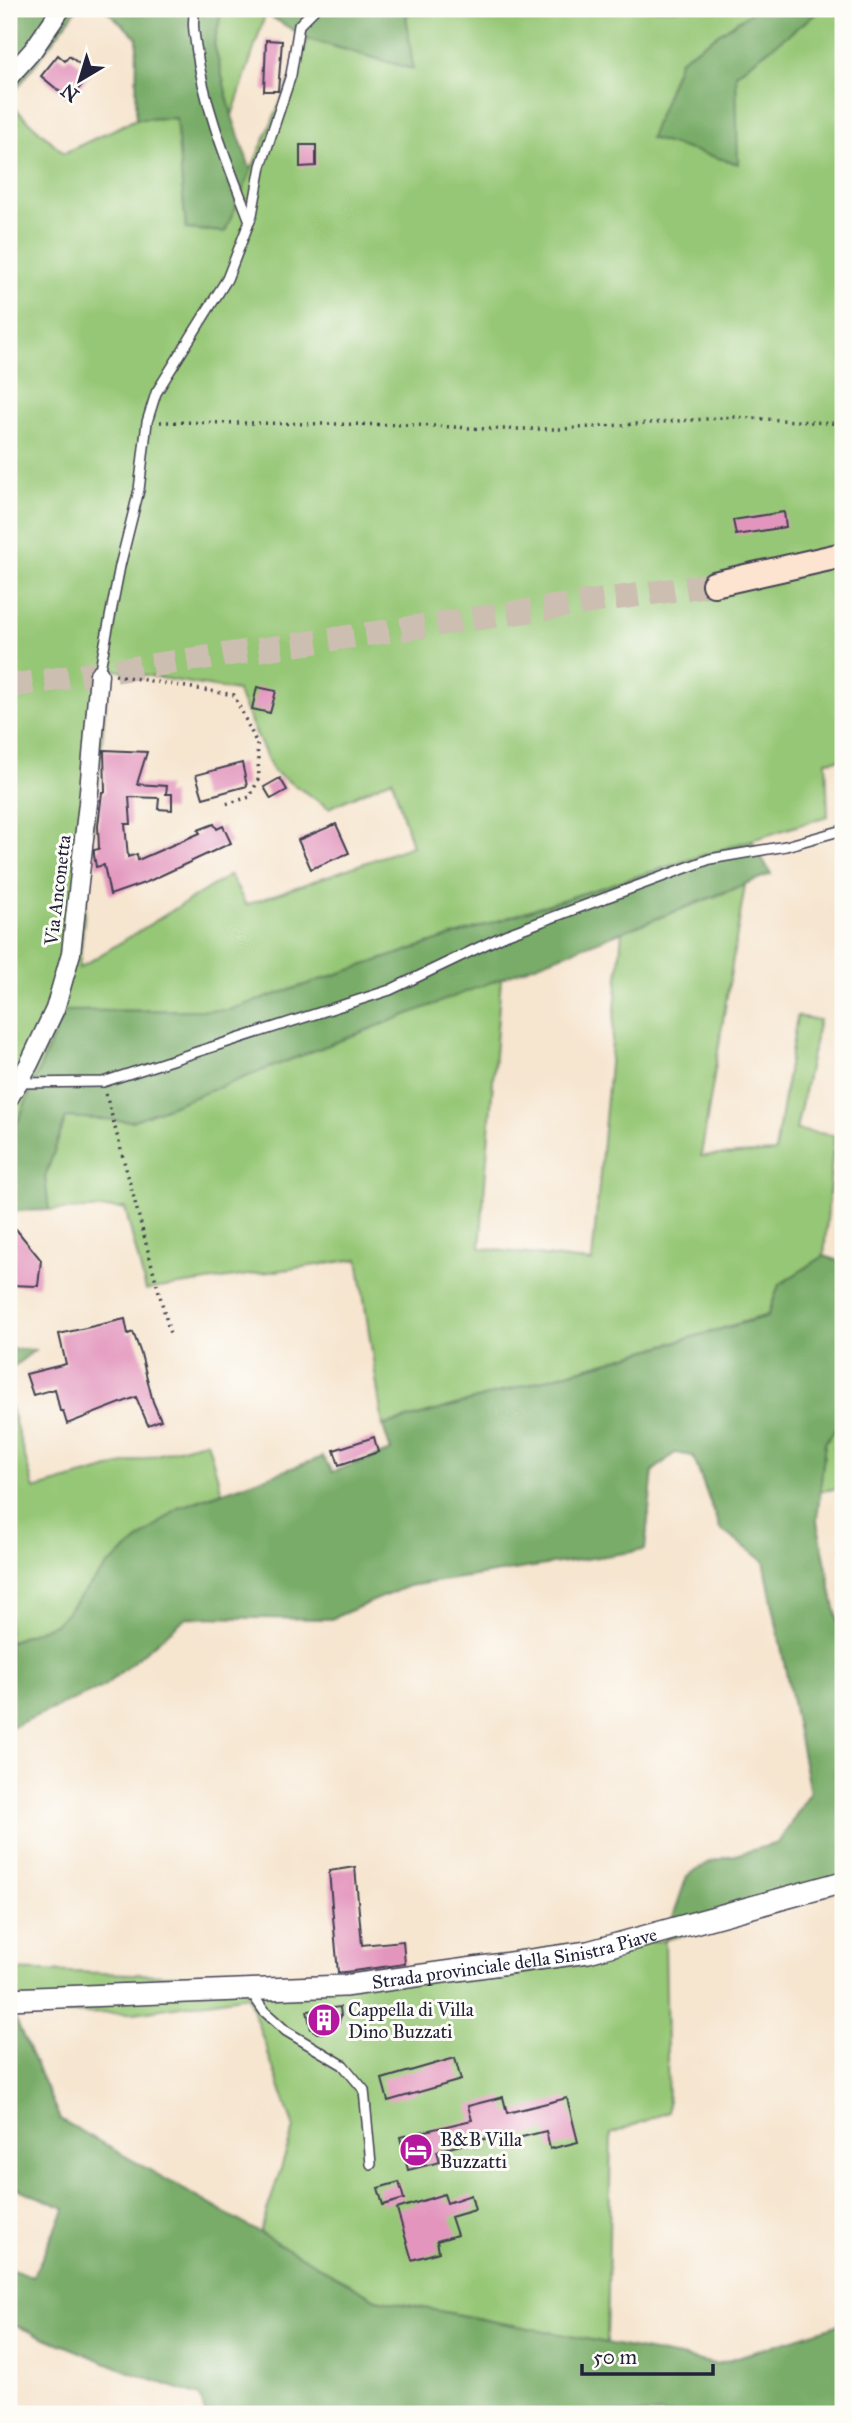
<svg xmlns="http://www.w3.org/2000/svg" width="852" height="2423" font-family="'IM FELL Great Primer',serif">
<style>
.green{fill:#96c776;stroke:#5c7458;stroke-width:2;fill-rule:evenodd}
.forest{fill:#78ac67;stroke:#4d6751;stroke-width:2}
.building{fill:#e395bd}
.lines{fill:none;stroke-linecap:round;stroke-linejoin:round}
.secondary-tunnel{stroke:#ccbeb1;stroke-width:24;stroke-dasharray:24 12;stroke-linecap:butt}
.service-casing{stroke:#423f51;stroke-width:12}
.minor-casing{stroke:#423f51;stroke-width:21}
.tertiary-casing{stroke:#423f51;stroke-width:24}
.secondary-casing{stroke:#423f51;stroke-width:28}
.path{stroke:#423f51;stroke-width:3.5;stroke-dasharray:2 5;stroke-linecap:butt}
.service{stroke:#fff;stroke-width:9}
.minor{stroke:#fff;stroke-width:18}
.tertiary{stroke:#fff;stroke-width:21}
.secondary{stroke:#fde4d1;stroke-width:24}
.labels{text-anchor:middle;stroke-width:6;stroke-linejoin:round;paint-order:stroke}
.street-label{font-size:19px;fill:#22223b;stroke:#fdfcf7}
.poi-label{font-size:19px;fill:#22223b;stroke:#fdfcf7;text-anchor:start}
</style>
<rect width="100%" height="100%" fill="#fdfcf7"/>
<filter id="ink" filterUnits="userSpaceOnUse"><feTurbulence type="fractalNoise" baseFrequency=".0143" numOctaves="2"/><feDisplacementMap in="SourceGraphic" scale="14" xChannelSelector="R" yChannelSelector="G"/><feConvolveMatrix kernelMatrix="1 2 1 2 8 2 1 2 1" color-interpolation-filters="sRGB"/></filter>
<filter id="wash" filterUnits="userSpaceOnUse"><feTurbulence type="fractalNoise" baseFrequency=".00686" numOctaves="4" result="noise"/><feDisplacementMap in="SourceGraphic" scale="28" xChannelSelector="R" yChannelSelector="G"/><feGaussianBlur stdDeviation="1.57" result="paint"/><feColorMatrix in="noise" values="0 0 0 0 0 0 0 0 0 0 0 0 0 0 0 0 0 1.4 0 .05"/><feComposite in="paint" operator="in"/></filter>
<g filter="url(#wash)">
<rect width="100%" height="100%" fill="#f6e5cf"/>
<!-- green -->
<path class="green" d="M222,9H267L232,116L214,44Z
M613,9H756L680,60L651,138L737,163L736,74L822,9H843V759L826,761L828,816L540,907L229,1010L65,1011L9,1143V103L64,153L136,119L176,118L186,229L224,232L308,39L413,69L406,14L612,11ZM109,669L237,691L273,771L329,808L392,779L412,846L246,905L230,875L79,968Z
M745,885L701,1156L775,1152L797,1016L819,1020L796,1130L834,1135L824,1256L779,1285L768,1315L383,1426L358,1259L146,1290L125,1208L49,1210L45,1177L66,1117L132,1121L501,978L480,1248L592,1262L622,932Z
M9,1401L34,1489L207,1441L222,1492L178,1508L107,1566L57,1623L9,1642Z
M843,1420V1488L820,1491L825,1442Z
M665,1940L668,2112L611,2134L607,2343L376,2299L260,2233L294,2128L248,1996L134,2013L9,2014V1970L258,1978L249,1995Z"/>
<!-- forest -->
<path class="forest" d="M9,9H77L9,99Z
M105,9H222L214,44L232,116L251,171L225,232L186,229L176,118L136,119L137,38Z
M267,9H613V11L406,14L413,69L308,39L265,13Z
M756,9H822L736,74L738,164L650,138L680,60Z
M752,840L771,874L132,1121L66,1117L45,1177L49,1210L11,1211L9,1196V1143L64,1011L229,1010L540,907Z
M824,1256L843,1262V1420L825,1442L817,1521L843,1647V1889L665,1940L687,1876L710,1862L778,1843L810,1793L764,1561L720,1529L693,1456L675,1453L653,1471L645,1550L408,1586L331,1619L187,1617L103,1687L9,1728V1642L57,1623L107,1566L178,1508L323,1457L332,1472L391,1451L383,1426L768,1316L779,1285Z
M9,1349L35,1350L9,1370Z
M9,2014H13L60,2119L376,2299L716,2364L843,2323V2414H205L200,2396L132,2373L9,2323V2269L33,2277L65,2208L9,2185Z"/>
<g id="blocks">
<!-- building -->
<path class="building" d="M266,40L282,41L278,91H264Z
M58,55L65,61L69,56L91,73L70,100L41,76Z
M300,145H316V166L300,167Z
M784,512L786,527L736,535L733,520Z
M257,687L276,691L270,713L252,709Z
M104,750L147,752L137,784L167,786L166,794H172V810L158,809L159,798L129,797L131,824H125L128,857L137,854L138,860L200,833L198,830L214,824L217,829L223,826L231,843L147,882L110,895L104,865L96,867L94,855V850L99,849L98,826L102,792H105Z
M242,763L247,786L203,798L196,775Z
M280,778L287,790L271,799L264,787Z
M336,824L349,853L311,869L298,840Z
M16,1229L41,1260L38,1286L9,1285V1235Z
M125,1319L128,1334L133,1332L141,1354L153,1402L161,1420L148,1425L136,1397L67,1424L63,1411H60L55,1389L33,1395L26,1374L66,1364L59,1334Z
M374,1437L378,1452L339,1465L334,1450Z
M355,1867L362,1945L403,1941L405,1964L338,1973L329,1871Z
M340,2007L341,2016L337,2027L325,2033H317L311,2029L307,2011Z
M455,2058L461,2080L388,2101L382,2079Z
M503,2097L507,2113L567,2098L578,2142L550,2149L546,2131L506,2141L504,2134L437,2151L440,2162L408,2170L400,2137L472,2120L468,2106Z
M399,2182L404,2199L383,2205L378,2188Z
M444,2194L447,2203L471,2195L475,2210L451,2217L457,2235L437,2241L439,2252L412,2260L397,2209Z"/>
</g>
</g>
<g filter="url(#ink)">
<use href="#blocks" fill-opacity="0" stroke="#423f51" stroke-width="2"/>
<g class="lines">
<!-- secondary-tunnel -->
<path class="secondary-tunnel" d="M9,686L714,584"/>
<defs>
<path id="service" d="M195,9C192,22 194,33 196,46C204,107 228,164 250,221
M99,674L120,566L139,490L147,422L156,393L227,279L252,215L261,166L291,75L299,25L315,9
M18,1083L103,1082L390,990L505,935L710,859L786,846L843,830
M251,1992L264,2011L286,2031L343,2065L364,2090L371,2164"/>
<path id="minor" d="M9,77L33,50L61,9
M9,1098L29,1064L55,1009L71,953L88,803L99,674"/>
<g id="tertiary">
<path id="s1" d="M9,1999L344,1986L588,1952L843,1882"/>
</g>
<path id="secondary" d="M714,584L843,555"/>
</defs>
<!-- service casing -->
<use href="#service" class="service-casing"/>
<!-- minor casing -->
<use href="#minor" class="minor-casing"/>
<!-- tertiary casing -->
<use href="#tertiary" class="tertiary-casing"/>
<!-- secondary casing -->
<use href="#secondary" class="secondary-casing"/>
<!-- path -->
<path class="path" d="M160,422L416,425L488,429H563L735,417L843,424
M115,675L234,695L257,744L259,778L250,797L222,805
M106,1094L171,1337
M843,1492L837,1550L843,1582"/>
<!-- service -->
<use href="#service" class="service"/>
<!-- minor -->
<use href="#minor" class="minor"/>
<!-- tertiary -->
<use href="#tertiary" class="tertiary"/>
<!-- secondary -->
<use href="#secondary" class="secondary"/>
</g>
</g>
<!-- icons -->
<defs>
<symbol id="building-disc" viewBox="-11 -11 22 22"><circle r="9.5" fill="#b5179e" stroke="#fdfcf7"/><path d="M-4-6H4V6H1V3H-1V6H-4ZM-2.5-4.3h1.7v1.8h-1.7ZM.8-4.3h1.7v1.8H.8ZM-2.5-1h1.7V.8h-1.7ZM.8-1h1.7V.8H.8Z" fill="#fff"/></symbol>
<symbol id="hotel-disc" viewBox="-11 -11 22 22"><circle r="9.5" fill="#b5179e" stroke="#fdfcf7"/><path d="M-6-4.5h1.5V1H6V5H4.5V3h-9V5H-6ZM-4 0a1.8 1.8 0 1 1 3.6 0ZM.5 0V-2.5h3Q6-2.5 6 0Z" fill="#fff"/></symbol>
</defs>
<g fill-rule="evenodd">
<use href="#building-disc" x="305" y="2001" width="38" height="38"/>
<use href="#hotel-disc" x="397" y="2131" width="38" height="38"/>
</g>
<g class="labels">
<!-- street labels -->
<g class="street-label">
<text transform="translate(57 890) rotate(-83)" y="7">Via Anconetta</text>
<text dy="7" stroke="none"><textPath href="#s1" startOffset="508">Strada provinciale della Sinistra Piave</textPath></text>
</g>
<!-- poi labels -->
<g class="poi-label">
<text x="348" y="2016">Cappella di Villa<tspan x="348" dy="22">Dino Buzzati</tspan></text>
<text x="440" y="2146">B&amp;B Villa<tspan x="440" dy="22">Buzzatti</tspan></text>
</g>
</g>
<!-- margin -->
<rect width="852" height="2423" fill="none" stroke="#fdfcf7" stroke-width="35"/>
<!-- north arrow -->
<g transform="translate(80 80) rotate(218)" stroke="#fdfcf7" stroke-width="5" paint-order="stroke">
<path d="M0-5L12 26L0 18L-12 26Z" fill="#22223b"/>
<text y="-10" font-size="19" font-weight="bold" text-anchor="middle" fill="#22223b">N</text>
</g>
<!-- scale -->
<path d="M582 2364v10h131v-10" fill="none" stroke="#22223b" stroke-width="3.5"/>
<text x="593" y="2364" font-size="21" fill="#22223b" stroke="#fdfcf7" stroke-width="5" paint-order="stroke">50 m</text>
</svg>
